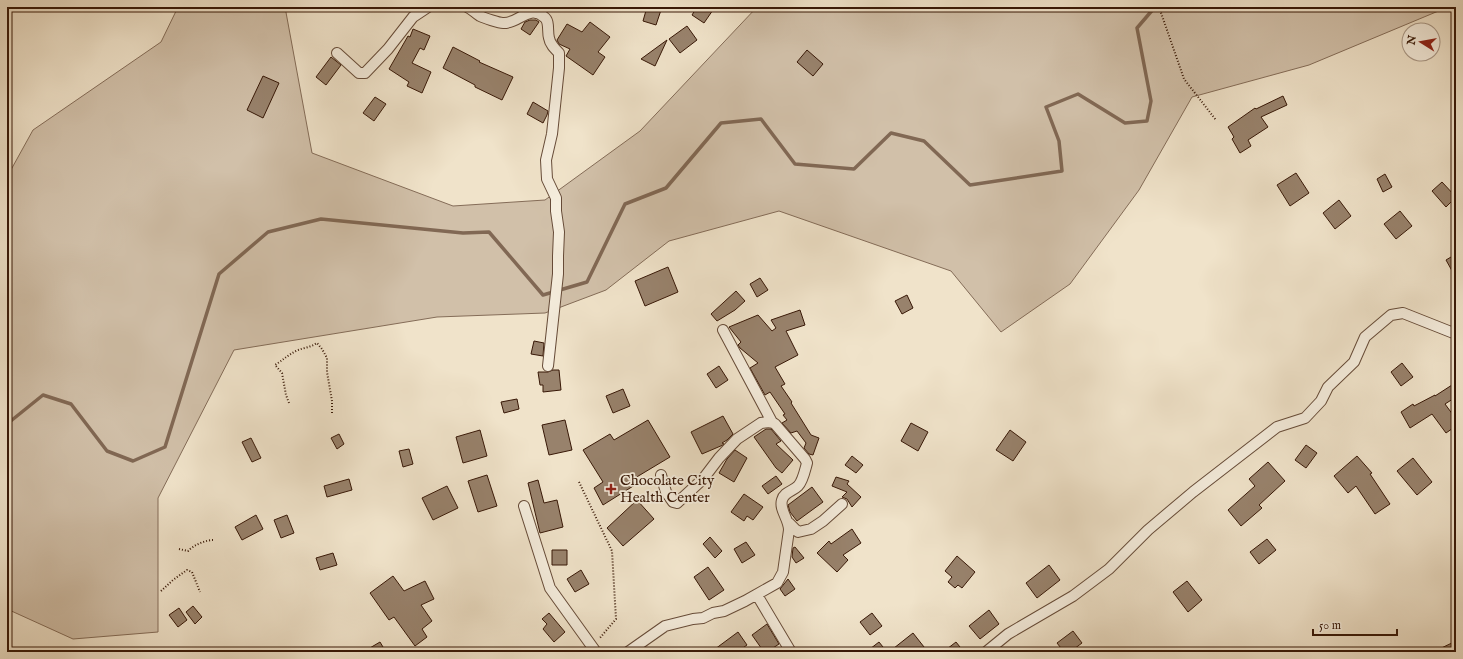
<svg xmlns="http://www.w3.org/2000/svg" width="1463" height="659" font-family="'IM FELL English',serif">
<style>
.green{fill:#d1c0a9;stroke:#846c58}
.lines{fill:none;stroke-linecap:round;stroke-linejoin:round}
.stream{stroke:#816854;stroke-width:3.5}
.building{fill:#98826c;stroke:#381807}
.minor-casing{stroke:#664b38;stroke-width:12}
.path{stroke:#381807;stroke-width:2;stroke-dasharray:1 2;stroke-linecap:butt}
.minor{stroke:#f5eddd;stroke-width:10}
.poi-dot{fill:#8f2418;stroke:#f5eddd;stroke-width:1.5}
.labels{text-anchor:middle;stroke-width:3.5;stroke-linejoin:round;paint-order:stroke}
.poi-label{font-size:15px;fill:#381807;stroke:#f5eddd;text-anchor:start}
</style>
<rect width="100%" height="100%" fill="#f0e3ca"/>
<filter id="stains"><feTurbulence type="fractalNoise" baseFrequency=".005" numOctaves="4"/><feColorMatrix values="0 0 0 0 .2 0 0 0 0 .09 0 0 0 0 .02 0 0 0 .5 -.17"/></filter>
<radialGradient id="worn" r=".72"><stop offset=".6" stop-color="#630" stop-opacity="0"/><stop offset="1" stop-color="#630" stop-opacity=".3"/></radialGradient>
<!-- green -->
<path class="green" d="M178,7H285L312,153L453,206L545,200L640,131L757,7H1456V16L1448,7L1309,65L1192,97L1139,190L1070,284L1001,332L951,271L779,211L669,241L606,290L545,313L437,317L234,350L158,498V632L73,639L7,609V177L33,130L161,42Z"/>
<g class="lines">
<!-- stream -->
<path class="stream" d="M7,424L43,395L71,404L107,451L133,461L165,447L219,274L268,232L321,219L463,233L489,232L543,295L587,282L625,204L666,188L721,123L761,119L795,164L854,169L891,133L924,141L970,185L1062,171L1059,141L1046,107L1078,94L1125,123L1147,121L1151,101L1137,28L1155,7"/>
</g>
<!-- building -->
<path class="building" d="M647,7H662L656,25L643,21Z
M697,7H715L704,23L692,15Z
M530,20H536L539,22L530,35L521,29L525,22Z
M590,22L610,37L598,52L605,57L593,75L566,56L570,49L559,44L557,40L567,24L582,32Z
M687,26L697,40L680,53L669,39Z
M413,29L430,36L424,50L420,48L412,63L431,72L422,93L407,86L409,82L389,69L408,36L410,37Z
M667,40L655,66L641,59Z
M453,47L480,61L479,62L513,77L502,100L475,87V85L443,68Z
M807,50L823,64L813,76L797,62Z
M331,57L341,65L326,85L316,77Z
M263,76L279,83L263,118L247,110Z
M1283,96L1287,105L1261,117L1268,127L1248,140L1251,146L1240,153L1232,139L1234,137L1228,127L1255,108L1256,109Z
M375,97L386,104L374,121L363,113Z
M533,102L548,111L547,115L543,123L527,114Z
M1296,173L1309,193L1290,206L1277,185Z
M1385,174L1392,187L1383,192L1377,179Z
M1442,182L1456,197L1446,207L1432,191Z
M1339,200L1351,216L1335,229L1323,213Z
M1400,211L1412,226L1396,239L1384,224Z
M1456,254V278L1446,260Z
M668,267L678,292L645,306L635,281Z
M760,278L768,290L757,297L750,284Z
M736,291L745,301L735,310L717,321L711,314Z
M907,295L913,308L902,314L895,301Z
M800,310L805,325L786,331L798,355L775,367L785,384L781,386L792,402L791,403L811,435L819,438L813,455L809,454L804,448L806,443L797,431L791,433L782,423L787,420L783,415L785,414L770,392L765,395L750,368L758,363L740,348L738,345L741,342L729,327L758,315L772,331L776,328L771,320Z
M534,341L544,343L543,356L531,354Z
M1402,363L1413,377L1401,386L1391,372Z
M719,366L728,380L716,388L707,374Z
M553,370H559L561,390L543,392V385H540L538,372H548Z
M1452,385L1456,391V397L1445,404L1456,419V426L1446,433L1432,414L1410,428L1401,412L1413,404L1414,406L1435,395V396Z
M623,389L630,406L613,413L606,396Z
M517,399L519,409L504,413L501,402Z
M723,416L733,434L727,440L722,443L724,444L723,445L702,454L691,432Z
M565,420L572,450L549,455L542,425Z
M648,420L670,457L635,478L638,483L603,505L594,488L603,482L583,450L610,434L614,440Z
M911,423L928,432L918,451L901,441Z
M766,429H771L781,441L776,444L793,460L782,473L776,468L754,437Z
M480,430L487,456L463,463L456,437Z
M1010,430L1026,442L1013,461L996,450Z
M339,434L344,444L337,449L331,438Z
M251,438L261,458L252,462L242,442Z
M1306,445L1317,453L1306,468L1295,460Z
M409,449L413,464L403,467L399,451Z
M735,450L747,458L734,482L719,473L727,459Z
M852,456L863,465L856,473L845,465Z
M1357,456L1372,473L1370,474L1390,504L1375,514L1356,486L1348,493L1334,476Z
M1413,458L1432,482L1417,495L1397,471Z
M1268,462L1285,481L1259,505L1262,508L1241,526L1228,510L1255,486L1249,479Z
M487,475L497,506L478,512L468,481Z
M776,476L782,484L768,494L762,486Z
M836,477L849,481L847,484L861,497L852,507L847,499L842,497L847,492L832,486Z
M349,479L352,490L327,497L324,486Z
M538,480L544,503L557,500L563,527L540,533L528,483Z
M447,486L458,508L433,520L422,498Z
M812,487L823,502L797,521L790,512L788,505Z
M744,494L763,507L753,520L747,516L744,521L731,512Z
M637,500L654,519L623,546L607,528Z
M256,515L263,529L242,540L235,527Z
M287,515L294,533L281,538L274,520Z
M852,529L861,543L843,555L848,560L837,572L817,553L829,541L831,544Z
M710,537L722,551L715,558L703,544Z
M1267,539L1276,550L1259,564L1250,552Z
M746,542L755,555L742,563L734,549Z
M795,547L804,558L796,563L792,557L793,548Z
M552,550H567V565H552Z
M333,553L337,565L320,570L316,558Z
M957,556L975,572L962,588L958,585L955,588L948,582L952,577L945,571Z
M1049,565L1060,580L1037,598L1026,583Z
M708,567L724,590L709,600L694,577Z
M581,570L589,584L575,592L567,579Z
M393,576L404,591L425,581L434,599L421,605L432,621L422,629L427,637L415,646L394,617L389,620L370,593Z
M788,579L795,589L785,596L780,589Z
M1187,581L1202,600L1188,612L1173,592Z
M193,606L202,617L195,624L186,612Z
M179,608L187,620L178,627L169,615Z
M989,610L999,624L980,639L969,626Z
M549,613L565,632L554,642L543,629L547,624L542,619Z
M872,613L882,626L870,635L860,622Z
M767,624L779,644L767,652H764L752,635Z
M1073,631L1082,643L1070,652H1064L1057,643Z
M738,632L747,645L737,652H711Z
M913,633L928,652H889Z
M1456,641V652H1433Z
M380,642L386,652H363Z
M879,642L887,652H866Z
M956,642L964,652H943Z"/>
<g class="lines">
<defs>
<path id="minor" d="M467,7C472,9 475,13 480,16C484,18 499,23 503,23C519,24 528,4 544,17C550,21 547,31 549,38C550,44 554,48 559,53V68L552,134L546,160L547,179L556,198V211L559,232L558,256V274L548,366
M337,53L359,73H365L388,49L413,17L428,7
M723,330L772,422
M524,506L550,588L596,652
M789,523L798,532L811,529L823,521L842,504
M757,595L791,652
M628,652L665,626L693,619L703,618L713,613L724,611L745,601L777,583L783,572L789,530C789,519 779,510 782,500C784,492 793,491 798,486C803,481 805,470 807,463L805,459L775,424C771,421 766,422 761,423L737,439L719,458L703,479L677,503L673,502L666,492L661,475
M986,652L1008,634L1073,596L1109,569L1148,530L1193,492L1277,427L1305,418L1321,401L1328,387L1354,362L1365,337L1391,315L1403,313L1456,334"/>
</defs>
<!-- minor casing -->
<use href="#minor" class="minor-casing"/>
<!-- path -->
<path class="path" d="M1159,7L1184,79L1216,120
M289,403L286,395L282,373L275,365C283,360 289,354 298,350C304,348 311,347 317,343L322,349L327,358V372L332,401V414
M579,482L612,551L616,619L599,639
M179,549L188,551C194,545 205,540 214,540
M161,591L173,580L187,570L192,572L200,592"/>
<!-- minor -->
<use href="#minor" class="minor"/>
</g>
<!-- markers -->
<path class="poi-dot" d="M609 483h4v4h4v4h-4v4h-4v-4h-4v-4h4z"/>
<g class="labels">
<!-- poi labels -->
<g class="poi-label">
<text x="620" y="485">Chocolate City<tspan x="620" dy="17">Health Center</tspan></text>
</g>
</g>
<!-- margin -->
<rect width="1463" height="659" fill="none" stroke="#f0e3ca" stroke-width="24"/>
<rect x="8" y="8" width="1447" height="643" fill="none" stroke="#381807" stroke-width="2"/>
<rect x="12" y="12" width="1439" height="635" fill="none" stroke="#381807"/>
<!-- north arrow -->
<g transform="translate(1421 42) rotate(281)"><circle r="19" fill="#f5eddd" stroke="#a99887"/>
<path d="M0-3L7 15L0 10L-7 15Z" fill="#8f2418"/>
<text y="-6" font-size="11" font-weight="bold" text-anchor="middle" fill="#381807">N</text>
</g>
<!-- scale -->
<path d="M1313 629v6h84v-6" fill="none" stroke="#381807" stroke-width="2"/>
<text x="1319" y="629" font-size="12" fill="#381807" stroke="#f5eddd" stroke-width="3" paint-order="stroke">50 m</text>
<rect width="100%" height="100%" filter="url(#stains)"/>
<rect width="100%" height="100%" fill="url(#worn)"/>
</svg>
